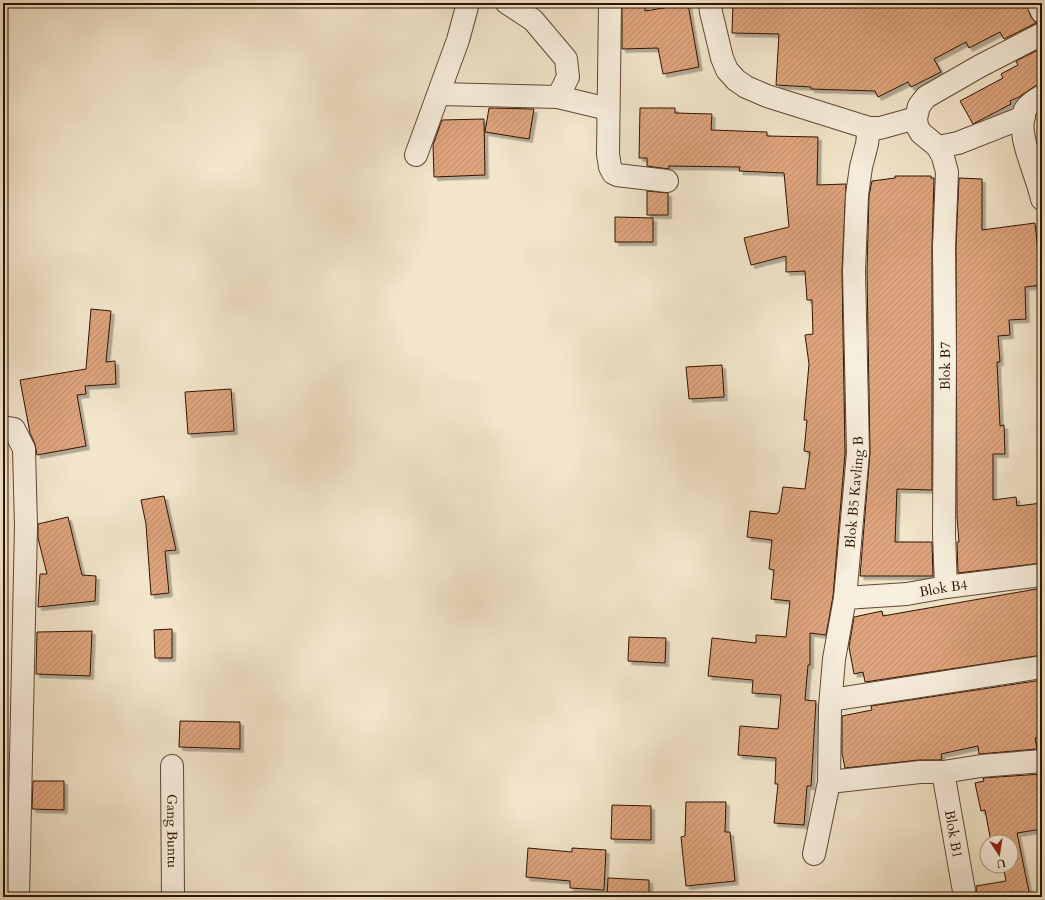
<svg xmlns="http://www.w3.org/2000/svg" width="1045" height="900" font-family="Cardo,serif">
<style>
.building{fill:url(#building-hatch);stroke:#2f1200;filter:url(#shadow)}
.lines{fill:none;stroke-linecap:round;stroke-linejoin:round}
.minor-casing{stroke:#604732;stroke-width:24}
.minor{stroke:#f7eedd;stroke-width:22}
.labels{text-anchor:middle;stroke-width:3;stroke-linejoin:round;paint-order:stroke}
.street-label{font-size:14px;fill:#2f1200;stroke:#f7eedd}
</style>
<defs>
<pattern id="building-hatch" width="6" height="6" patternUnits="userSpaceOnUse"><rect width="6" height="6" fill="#dea47d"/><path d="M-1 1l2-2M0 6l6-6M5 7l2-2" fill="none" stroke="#bf8c6a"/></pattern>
<filter id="shadow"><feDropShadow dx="3.5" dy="3.5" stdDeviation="0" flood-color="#0004"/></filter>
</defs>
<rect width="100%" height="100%" fill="#f2e5ca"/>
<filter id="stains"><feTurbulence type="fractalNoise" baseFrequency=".005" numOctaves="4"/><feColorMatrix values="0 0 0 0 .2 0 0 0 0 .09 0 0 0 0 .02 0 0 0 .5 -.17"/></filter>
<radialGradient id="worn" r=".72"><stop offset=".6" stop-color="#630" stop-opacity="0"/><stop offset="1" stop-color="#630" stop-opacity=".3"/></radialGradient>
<!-- building -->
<path class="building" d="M622,3H645V11L688,4L699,67L663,74L658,48L622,49Z
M733,3H1026L1031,17L1036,23L1004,39L1000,32L969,48L966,42L934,59L941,72L911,87L908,82L878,97L875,91L811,89V87L776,85L779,34L732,33Z
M1042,48V84L1035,86L1019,97L1010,101L1011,104L973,124L960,101L1003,78L1001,74L1018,65L1016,61Z
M489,108L534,109L529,139L485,132Z
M640,108H675V113L712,114L711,130L767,132V136L818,137L817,185L846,184L842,271L845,453L833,596L826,635L810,633V665H808L805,700L816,701L811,786H807L804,825L774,823L778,784H775L776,758L738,755L740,726L778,729L781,695L752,693L753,680L708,676L712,638L756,643V635L786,637L790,601L771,599L774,570L769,569L772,540L747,537L750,511L777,514L778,512H779L783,487L805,489L810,452L804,451L807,420H804L809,364L805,335L813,334L812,300H807L805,271L786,272V256L751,265L744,238L789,227L784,173L739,171L740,167L669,166V169L647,166V158H639Z
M484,119L485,175L434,177L433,145L442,120Z
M895,176H931V178H934L932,247V490L897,489L895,542H932L933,576H860L870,453L867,271L869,196L872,181L895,178Z
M959,178L982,179V230L1035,223L1039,261H1042V285L1025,287L1026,319L1009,320L1010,335L998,336L1000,362H997L1000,426L1004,425L1005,454H993V500L1016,497L1017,506L1042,503V563L958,573L957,542H959L957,517L956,247Z
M647,191L668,193V215H647Z
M615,217L653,218V242H615Z
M91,309L111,311L106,362L115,361L116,384L85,386L86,394L77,395L86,446L37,455L35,444L30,433L20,380L86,369Z
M722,365L724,397L689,399L686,367Z
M231,389L234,431L188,434L185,392Z
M164,496L176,550L165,551L169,593L151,595L146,524L141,500Z
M68,517L82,575L96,576L95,601L38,607L40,574H47L38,538V524Z
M1042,588V655L865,682L863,672L854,674L849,647L854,617L882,611L883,616Z
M172,629V658H155L154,630Z
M92,631L90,676L36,674L37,632Z
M629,637L666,638L665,663L628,661Z
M1042,680V737L1035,738L1037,749L979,754L978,746L941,754L942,759L939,760H919L845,768L842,753V716L872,710L871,706Z
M180,721L240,722V749L179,747Z
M1042,774V829L1017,833L1030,897H977L976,886L1006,881L1003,866H1011V842H991L985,810L981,811L975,783L984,781L983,778Z
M33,781H64V810L32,809Z
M686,802H726L725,832H730L735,881L686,886L681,837L685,836Z
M612,805L651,806V840L611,839Z
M528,848L572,852V848L606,850L604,890L570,888V881L526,877Z
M608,878L649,880V897H607Z"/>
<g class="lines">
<defs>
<g id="minor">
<path d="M507,3L533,20L566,59L568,77L558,97"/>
<path d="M610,3L608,154L610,167L613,173L617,175L667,181"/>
<path d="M710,3L711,12L722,58L727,70L736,80L746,87L767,96L869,128H880L916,118"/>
<path d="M1038,3L1042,12"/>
<path d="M439,94L558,97L608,109"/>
<path d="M1042,96C1036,100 1028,104 1025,110C1015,134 1037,174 1042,199"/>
<path d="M938,147L958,143L1024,117"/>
<path d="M416,155L458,40L468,3"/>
<path d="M3,427L14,429L24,449L26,526L18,897"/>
<path id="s1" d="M946,587L944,534L945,355L944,247L947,172L943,157L938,147L921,133L917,126L916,118L919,106L926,97L980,66L1042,34"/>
<path id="s2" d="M845,598L907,594L946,587L1042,575"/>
<path d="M831,700L1042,667"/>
<path id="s3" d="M172,766L173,897"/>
<path id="s4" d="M943,772L965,897"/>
<path d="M829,782L920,772H943L981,766L1042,761"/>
<path id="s5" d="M814,854L829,782L830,707L834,659L845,598L858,453L854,271L857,195L861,167L867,144L869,128"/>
</g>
</defs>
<!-- minor casing -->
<use href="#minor" class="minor-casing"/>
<!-- minor -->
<use href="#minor" class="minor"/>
</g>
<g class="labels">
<!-- street labels -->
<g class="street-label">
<text dy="5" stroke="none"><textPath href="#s1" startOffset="221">Blok B7</textPath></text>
<text dy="5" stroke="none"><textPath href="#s5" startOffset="365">Blok B5 Kavling B</textPath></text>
<text dy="5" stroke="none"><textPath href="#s2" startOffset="99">Blok B4</textPath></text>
<text dy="5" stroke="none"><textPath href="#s3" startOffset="65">Gang Buntu</textPath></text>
<text dy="5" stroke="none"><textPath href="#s4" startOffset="63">Blok B1</textPath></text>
</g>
</g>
<!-- margin -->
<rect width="1045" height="900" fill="none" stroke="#f2e5ca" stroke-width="16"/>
<rect x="4" y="4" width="1037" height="892" fill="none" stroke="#2f1200" stroke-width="2"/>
<rect x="8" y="8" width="1029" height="884" fill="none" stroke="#2f1200"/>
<!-- north arrow -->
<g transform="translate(999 854) rotate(168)"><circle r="19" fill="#f7eedd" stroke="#a79685"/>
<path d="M0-3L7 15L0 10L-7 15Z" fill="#8f2418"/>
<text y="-6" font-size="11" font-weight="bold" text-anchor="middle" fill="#2f1200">U</text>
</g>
<rect width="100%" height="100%" filter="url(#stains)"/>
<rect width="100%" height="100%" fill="url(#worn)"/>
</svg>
